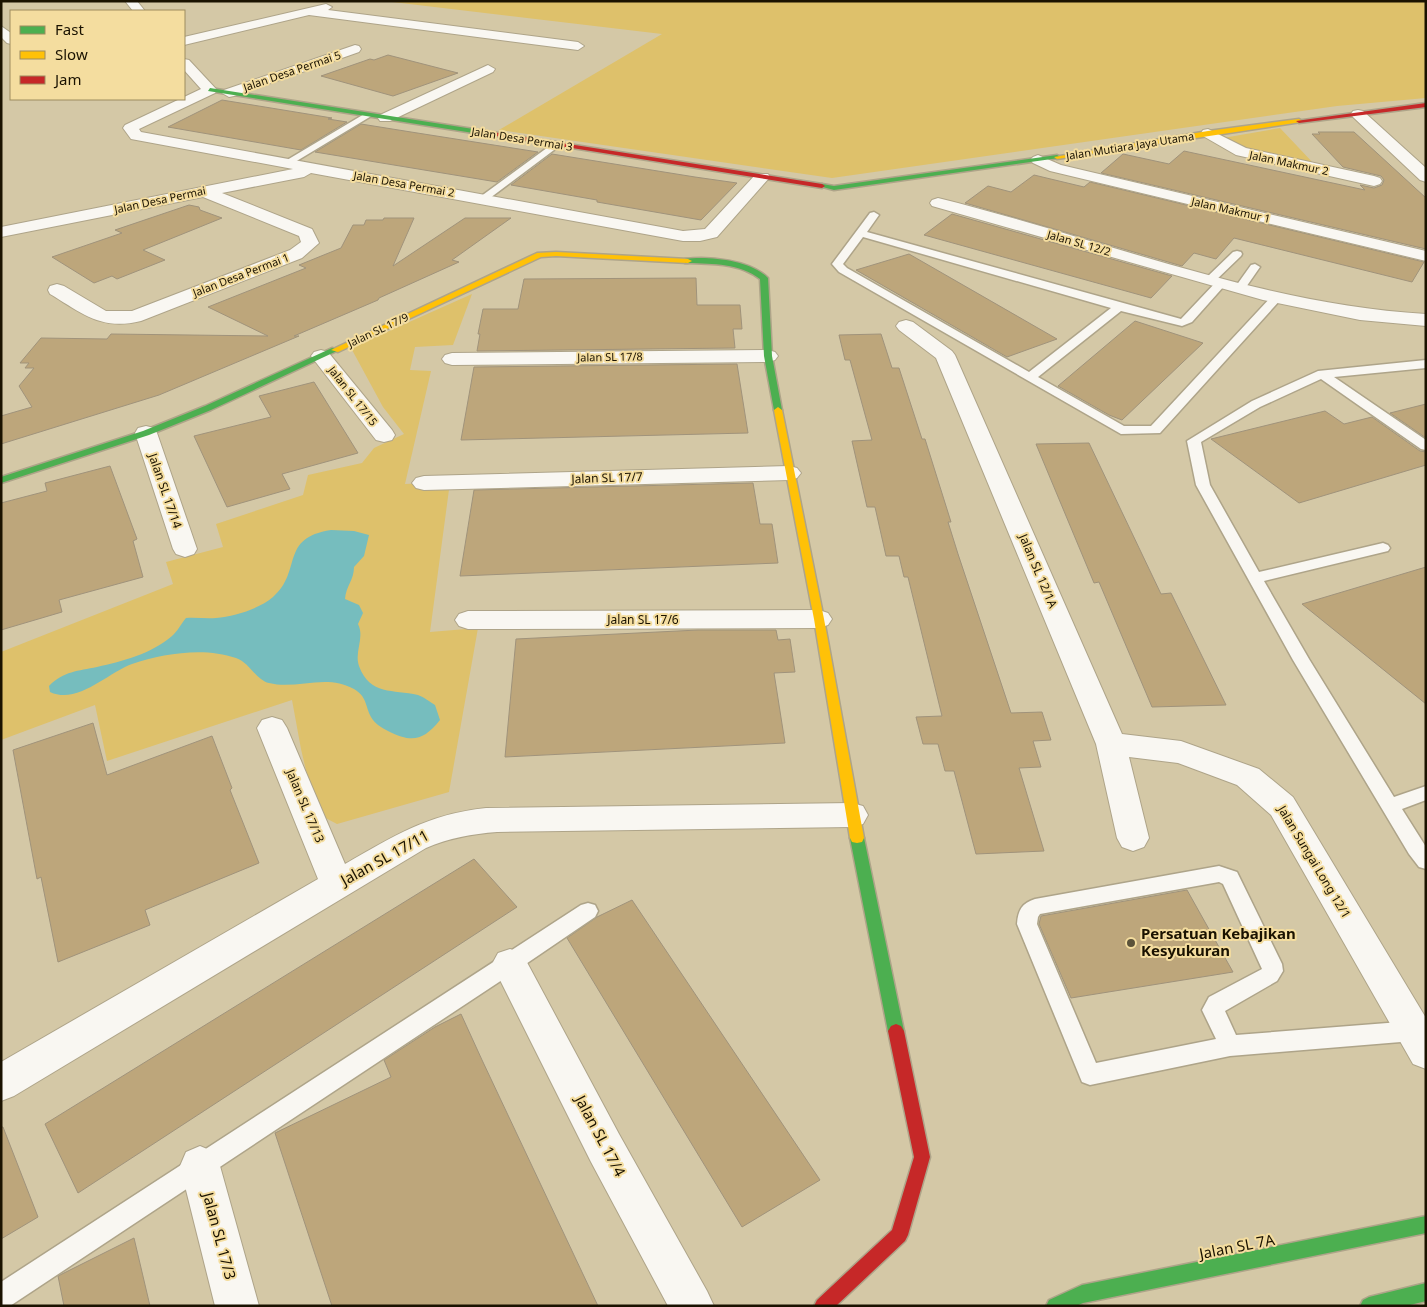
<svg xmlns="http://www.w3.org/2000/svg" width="1427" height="1307" font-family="'Noto Sans',sans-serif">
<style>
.green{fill:#dec16b}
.water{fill:#76bdbe}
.building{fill:#bda67b;stroke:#a0937b}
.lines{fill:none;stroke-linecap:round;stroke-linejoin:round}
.lane-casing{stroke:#aea489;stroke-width:3}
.street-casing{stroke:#aea489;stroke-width:2}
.fast-casing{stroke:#aea489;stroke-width:3}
.slow-casing{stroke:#aea489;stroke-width:3}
.jam-casing{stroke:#aea489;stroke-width:3}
.lane{fill:#f9f7f2;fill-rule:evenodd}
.street{fill:#f9f7f2;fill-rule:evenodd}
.fast{fill:#4caf50;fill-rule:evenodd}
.slow{fill:#ffc107;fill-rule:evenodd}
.jam{fill:#c62828;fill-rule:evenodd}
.poi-dot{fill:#5b523a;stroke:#f4dd9f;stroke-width:2}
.labels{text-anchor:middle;stroke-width:4;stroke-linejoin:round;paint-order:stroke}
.far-street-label{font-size:11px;fill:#1a1200;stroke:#f4dd9f}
.street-label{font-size:12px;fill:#1a1200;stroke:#f4dd9f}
.near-street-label{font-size:15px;fill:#1a1200;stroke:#f4dd9f}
.near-poi-label{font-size:15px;font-weight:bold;fill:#1a1200;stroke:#f4dd9f;text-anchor:start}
</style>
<rect width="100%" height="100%" fill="#d4c8a6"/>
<!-- green -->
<path class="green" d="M384,1H1426V98L1337,106L832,178L499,130L662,34Z
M1280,128L1316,166L1245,151L1223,138Z
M472,294L453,345L415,347L410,370L431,371L405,484L450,482L430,632L478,628L449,792L337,824L316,813L301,749L292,700L107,761L95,705L1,740V652L173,584L166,562L223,547L216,524L303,495L308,475L362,463L374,448L404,434L383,407L351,348Z"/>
<!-- water -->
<path class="water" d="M331,530L354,531L369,535L364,556L354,567C354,580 346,586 345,599L359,605L363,613L358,624C365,638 354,651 359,666C370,696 393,689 418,695C424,697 430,702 435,705L440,720C423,741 412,743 388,731C382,728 375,724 371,717C365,705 367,697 354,689C326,673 297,690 269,683C256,680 249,662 236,658C205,647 164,653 132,664C107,673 78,705 50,692L49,686C64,671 78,671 97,667C123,661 151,654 172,636C177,632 181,624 186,618C196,617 206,619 216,618C235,616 259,609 273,597C303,571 279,538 331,530Z"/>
<!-- building -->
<path class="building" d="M388,55L458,73L393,96L321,76L370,59L374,60Z
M222,100L332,118L328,119L347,122L301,150L168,127Z
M361,124L411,132L538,152L497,182L315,152Z
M1318,132H1354L1426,198V249L1101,173L1123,154L1169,164L1184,151L1365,190L1360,185L1374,188L1382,185L1384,180L1381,176L1343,167L1312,134H1320Z
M552,154L695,177L737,183L701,220L597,202V200L511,185Z
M1034,175L1084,187L1090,182L1424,262L1412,282L1234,238L1216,259L1194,253L1182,266L965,203L988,186L1011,192Z
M189,205L199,207L200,210L222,218L143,250L165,260L117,279L112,276L94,283L52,257L122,233L115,230Z
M952,214L1172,276L1151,298L924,235Z
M384,218H414L393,266L465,218H511L452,260L459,262L379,298L378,300L294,336H299L159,395L1,444V416L32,407L19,386L34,368H25L29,363H20L41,338L107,339L111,334L268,336L208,307L306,268L299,265L341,248L353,225H364L366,220H383Z
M909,254L1057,339L1007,357L856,270Z
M696,278L697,305H740L742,329H733L735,348L477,351L480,334H478L483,309H518L524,279Z
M1135,321L1203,343L1122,420L1109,415L1058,386Z
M881,334L892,368H899L922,439H925L951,522H948L958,554L1011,713L1042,712L1051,740L1033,741L1041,767L1019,768L1044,851L976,854L954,771H945L938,744H923L916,717L942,716L908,577H904L899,556H886L875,507H867L852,441L872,440L850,360H845L839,335Z
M737,364L748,433L461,440L474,367Z
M314,382L358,453L282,474L290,489L227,507L194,436L271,417L259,396Z
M1426,404V438L1390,413Z
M1325,411L1344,424L1372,417L1420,451L1426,452V465L1299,503L1211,439Z
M1089,443L1161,594L1171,593L1226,705L1152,707L1099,582L1094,583L1036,444Z
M110,466L137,539L133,541L143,577L59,600L62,612L1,630V503L47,491L45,483Z
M753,483L760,524H772L778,563L460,576L474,490Z
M1426,567V704L1302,604Z
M698,630H776L778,640L790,639L795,672L774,673L785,743L505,757L516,639Z
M93,723L107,775L212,736L232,788L230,790L259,863L145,910L150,925L58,962L41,877L37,879L13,750Z
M474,859L517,907L78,1193L45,1124Z
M1187,890L1233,972L1071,998L1039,924L1041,916Z
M632,900L820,1180L742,1227L567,938L597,917Z
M461,1014L482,1060L598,1306H332L275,1133L391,1077L384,1060L435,1027Z
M1,1127H3L38,1217L1,1239Z
M134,1238L150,1306H64L58,1276Z"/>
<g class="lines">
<defs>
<path id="lane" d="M366,113L373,115L290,165L287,166L282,163Z
M555,142L559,145L558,147L486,201H480V197Z
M874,212L879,215L867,232L1181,319L1217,281H1225L1226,283L1225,285L1192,322L1182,326L1121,311L1038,377L1124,426H1151L1273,295L1277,294L1283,297L1160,433L1121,434L839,272L832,264L870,213ZM863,237L1111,308L1029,372L847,268L843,264Z
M1237,251L1241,252L1242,254L1241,256L1214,282H1206L1205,280L1206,278L1233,252Z
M1255,264L1260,267L1244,290H1236L1235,288L1236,286L1251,265Z
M1426,360V368L1334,377L1426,440V450L1421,449L1321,379L1260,407L1201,442L1210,485L1259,572L1383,543L1388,545L1390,548L1388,551L1264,581L1309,659L1394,797L1426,786V800L1402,809L1426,847V869L1419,867L1409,854L1293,660L1196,485L1187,441L1252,401L1318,371Z
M1219,866L1237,872L1282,964L1283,971L1277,981L1225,1011L1236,1035L1413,1021L1421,1024L1424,1031L1421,1038L1413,1041L1230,1056L1090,1085L1082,1082L1017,924C1018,910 1022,903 1035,899ZM1219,882L1223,884L1262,969L1209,997L1202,1010L1216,1039L1096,1063L1037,924L1038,917L1040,914Z
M588,903L595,905L598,911L595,917L517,970L10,1306H1V1282L581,905Z"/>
<path id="street" d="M125,1H137L145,11H133Z
M326,4L332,7L328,10L578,42L584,46L578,50L309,15L184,45V37Z
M1,26L11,33V44L7,43L1,37Z
M355,45L359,46L361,49L359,52L234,96L229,97L222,93L224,90Z
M184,59L189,60L217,90L215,93L139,129L141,132L683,231L705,229L756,174H768L770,177L717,237L700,241H683L311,173L304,177L222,193L312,229L319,243L302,258L141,321C101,331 82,313 50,294L48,290L50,286L57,284L64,286L106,311H132L290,250L301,242L299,236L203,197L1,237V227L293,169L131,139L123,128L125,125L201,89L184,70Z
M488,65L495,69L493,72L390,121H380L378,118L380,115Z
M1358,110L1363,111L1426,168V182L1420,180L1353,117L1351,114L1353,111Z
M1208,129L1246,148L1374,176L1380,178L1382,181L1380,184L1374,186L1236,155L1203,136L1201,133L1203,130Z
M1038,155L1061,165L1426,251V261L1050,171L1033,163L1030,160L1033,157Z
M938,198C1100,238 1258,304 1426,314V326L1360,320L1263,300L932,206L930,203L932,200Z
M906,320L913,322L952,351L955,355L1122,734L1181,741L1259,769L1293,797L1426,1018V1069L1413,1064L1271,815L1237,785L1178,763L1129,757L1149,838L1144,847L1133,851L1122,847L1117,838L1096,744L936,358L899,330L896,326L899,322Z
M321,350L328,352L392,430L395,435L392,440L384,442L376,440L311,356L314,352Z
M768,350L775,352L778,356L775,360L768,362L452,365L445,363L442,359L445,355L452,353Z
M146,426L154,428L157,433L197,549L194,554L185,557L176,554L173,549L135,433L138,428Z
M789,466L797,468L801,473L797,478L789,480L424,490L416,488L412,483L416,478L424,476Z
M819,610L828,613L832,619L828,625L819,628L468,629L459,626L455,620L459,614L468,611Z
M272,717L282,720L287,728L345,864C394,836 428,814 486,808L852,803L863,806L868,815L863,824L852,827L497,832C472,834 449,838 426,848L14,1096L1,1101V1062L318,879L257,728L262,720Z
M510,949L522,953L619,1134L707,1291L714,1306H668L591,1162L492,964L498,953Z
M200,1146L214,1152L220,1166L259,1306H215L180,1166L186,1152Z"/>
<path id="fast" d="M210,88L486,131L489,133L486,135L208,91Z
M1057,155L1060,157L1059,158L834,190L819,186L822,184L834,186Z
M685,259C709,256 750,260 768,278L772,356L782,410L781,412H775L774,410L764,356L760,279C739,263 714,264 688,263H685Z
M332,348L339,350L211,410L149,435L1,483V477L143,431L205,406Z
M857,833L862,834L864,838L904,1031L901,1036L896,1038L891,1036L888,1031L850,838L852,834Z
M1426,1216V1233L1083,1303L1076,1306H1046L1049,1300L1082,1285Z
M1426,1283V1301L1406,1306H1360L1363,1300L1369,1297Z"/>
<path id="slow" d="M1299,119L1302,121L1301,122L1057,159L1054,157L1208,131Z
M556,252L688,259L692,261L688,263L556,256L541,257L338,352L331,350L537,253Z
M778,407L782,410L824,619L864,838L862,842L857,843L852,842L850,838L814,619L774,410Z"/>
<path id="jam" d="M1426,103V107L1299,123L1296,121Z
M486,131L822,184L825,186L822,188L484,134L483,133Z
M896,1024L901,1026L904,1031L930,1157L908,1235L905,1241L836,1306H814L817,1300L892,1230L914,1157L888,1031L891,1026Z"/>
</defs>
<!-- lane casing -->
<use href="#lane" class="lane-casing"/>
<!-- street casing -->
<use href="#street" class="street-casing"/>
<!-- fast casing -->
<use href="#fast" class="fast-casing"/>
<!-- slow casing -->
<use href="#slow" class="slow-casing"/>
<!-- jam casing -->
<use href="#jam" class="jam-casing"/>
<!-- lane -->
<use href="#lane" class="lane"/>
<!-- street -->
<use href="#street" class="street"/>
<!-- fast -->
<use href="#fast" class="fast"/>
<!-- slow -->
<use href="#slow" class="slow"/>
<!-- jam -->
<use href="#jam" class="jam"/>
</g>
<!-- markers -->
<circle class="poi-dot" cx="1131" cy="943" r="5"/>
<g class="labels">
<!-- far-street labels -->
<g class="far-street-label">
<text transform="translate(292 71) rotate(-19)" y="4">Jalan Desa Permai 5</text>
<text transform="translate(522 139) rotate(9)" y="4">Jalan Desa Permai 3</text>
<text transform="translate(1130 146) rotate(-9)" y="4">Jalan Mutiara Jaya Utama</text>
<text transform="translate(1289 163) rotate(12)" y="4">Jalan Makmur 2</text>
<text transform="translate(404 184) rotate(10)" y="4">Jalan Desa Permai 2</text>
<text transform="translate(160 200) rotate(-12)" y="4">Jalan Desa Permai</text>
<text transform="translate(1231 210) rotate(13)" y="4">Jalan Makmur 1</text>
<text transform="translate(1079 243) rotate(16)" y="4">Jalan SL 12/2</text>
<text transform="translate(241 275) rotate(-21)" y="4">Jalan Desa Permai 1</text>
<text transform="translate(378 330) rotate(-25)" y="4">Jalan SL 17/9</text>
<text transform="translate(610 357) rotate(-1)" y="4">Jalan SL 17/8</text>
<text transform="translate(353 396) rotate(52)" y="4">Jalan SL 17/15</text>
</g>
<!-- street labels -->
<g class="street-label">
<text transform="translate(607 478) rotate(-2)" y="4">Jalan SL 17/7</text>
<text transform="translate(165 491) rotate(71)" y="4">Jalan SL 17/14</text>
<text transform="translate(1038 571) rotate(67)" y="4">Jalan SL 12/1A</text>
<text x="643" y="624">Jalan SL 17/6</text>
<text transform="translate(305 806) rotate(67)" y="4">Jalan SL 17/13</text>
<text transform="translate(1314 862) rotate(59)" y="4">Jalan Sungai Long 12/1</text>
</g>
<!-- near-street labels -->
<g class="near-street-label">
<text transform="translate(385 858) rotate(-29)" y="5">Jalan SL 17/11</text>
<text transform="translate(600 1136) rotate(62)" y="5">Jalan SL 17/4</text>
<text transform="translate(219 1236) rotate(75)" y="5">Jalan SL 17/3</text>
<text transform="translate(1237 1247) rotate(-11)" y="5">Jalan SL 7A</text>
</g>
<!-- near-poi labels -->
<g class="near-poi-label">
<text x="1141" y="939">Persatuan Kebajikan<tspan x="1141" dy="17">Kesyukuran</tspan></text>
</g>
</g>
<!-- border -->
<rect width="1427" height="1307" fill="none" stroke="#1a1200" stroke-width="5"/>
<!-- legend -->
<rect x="10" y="10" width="175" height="90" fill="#f4dd9f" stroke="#9d8c5f"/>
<rect x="20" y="26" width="25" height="8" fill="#4caf50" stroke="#9d8c5f"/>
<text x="55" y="35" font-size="15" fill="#1a1200">Fast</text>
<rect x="20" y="51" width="25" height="8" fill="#ffc107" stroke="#9d8c5f"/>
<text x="55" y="60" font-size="15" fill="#1a1200">Slow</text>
<rect x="20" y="76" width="25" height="8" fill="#c62828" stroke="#9d8c5f"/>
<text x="55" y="85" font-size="15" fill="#1a1200">Jam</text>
</svg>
